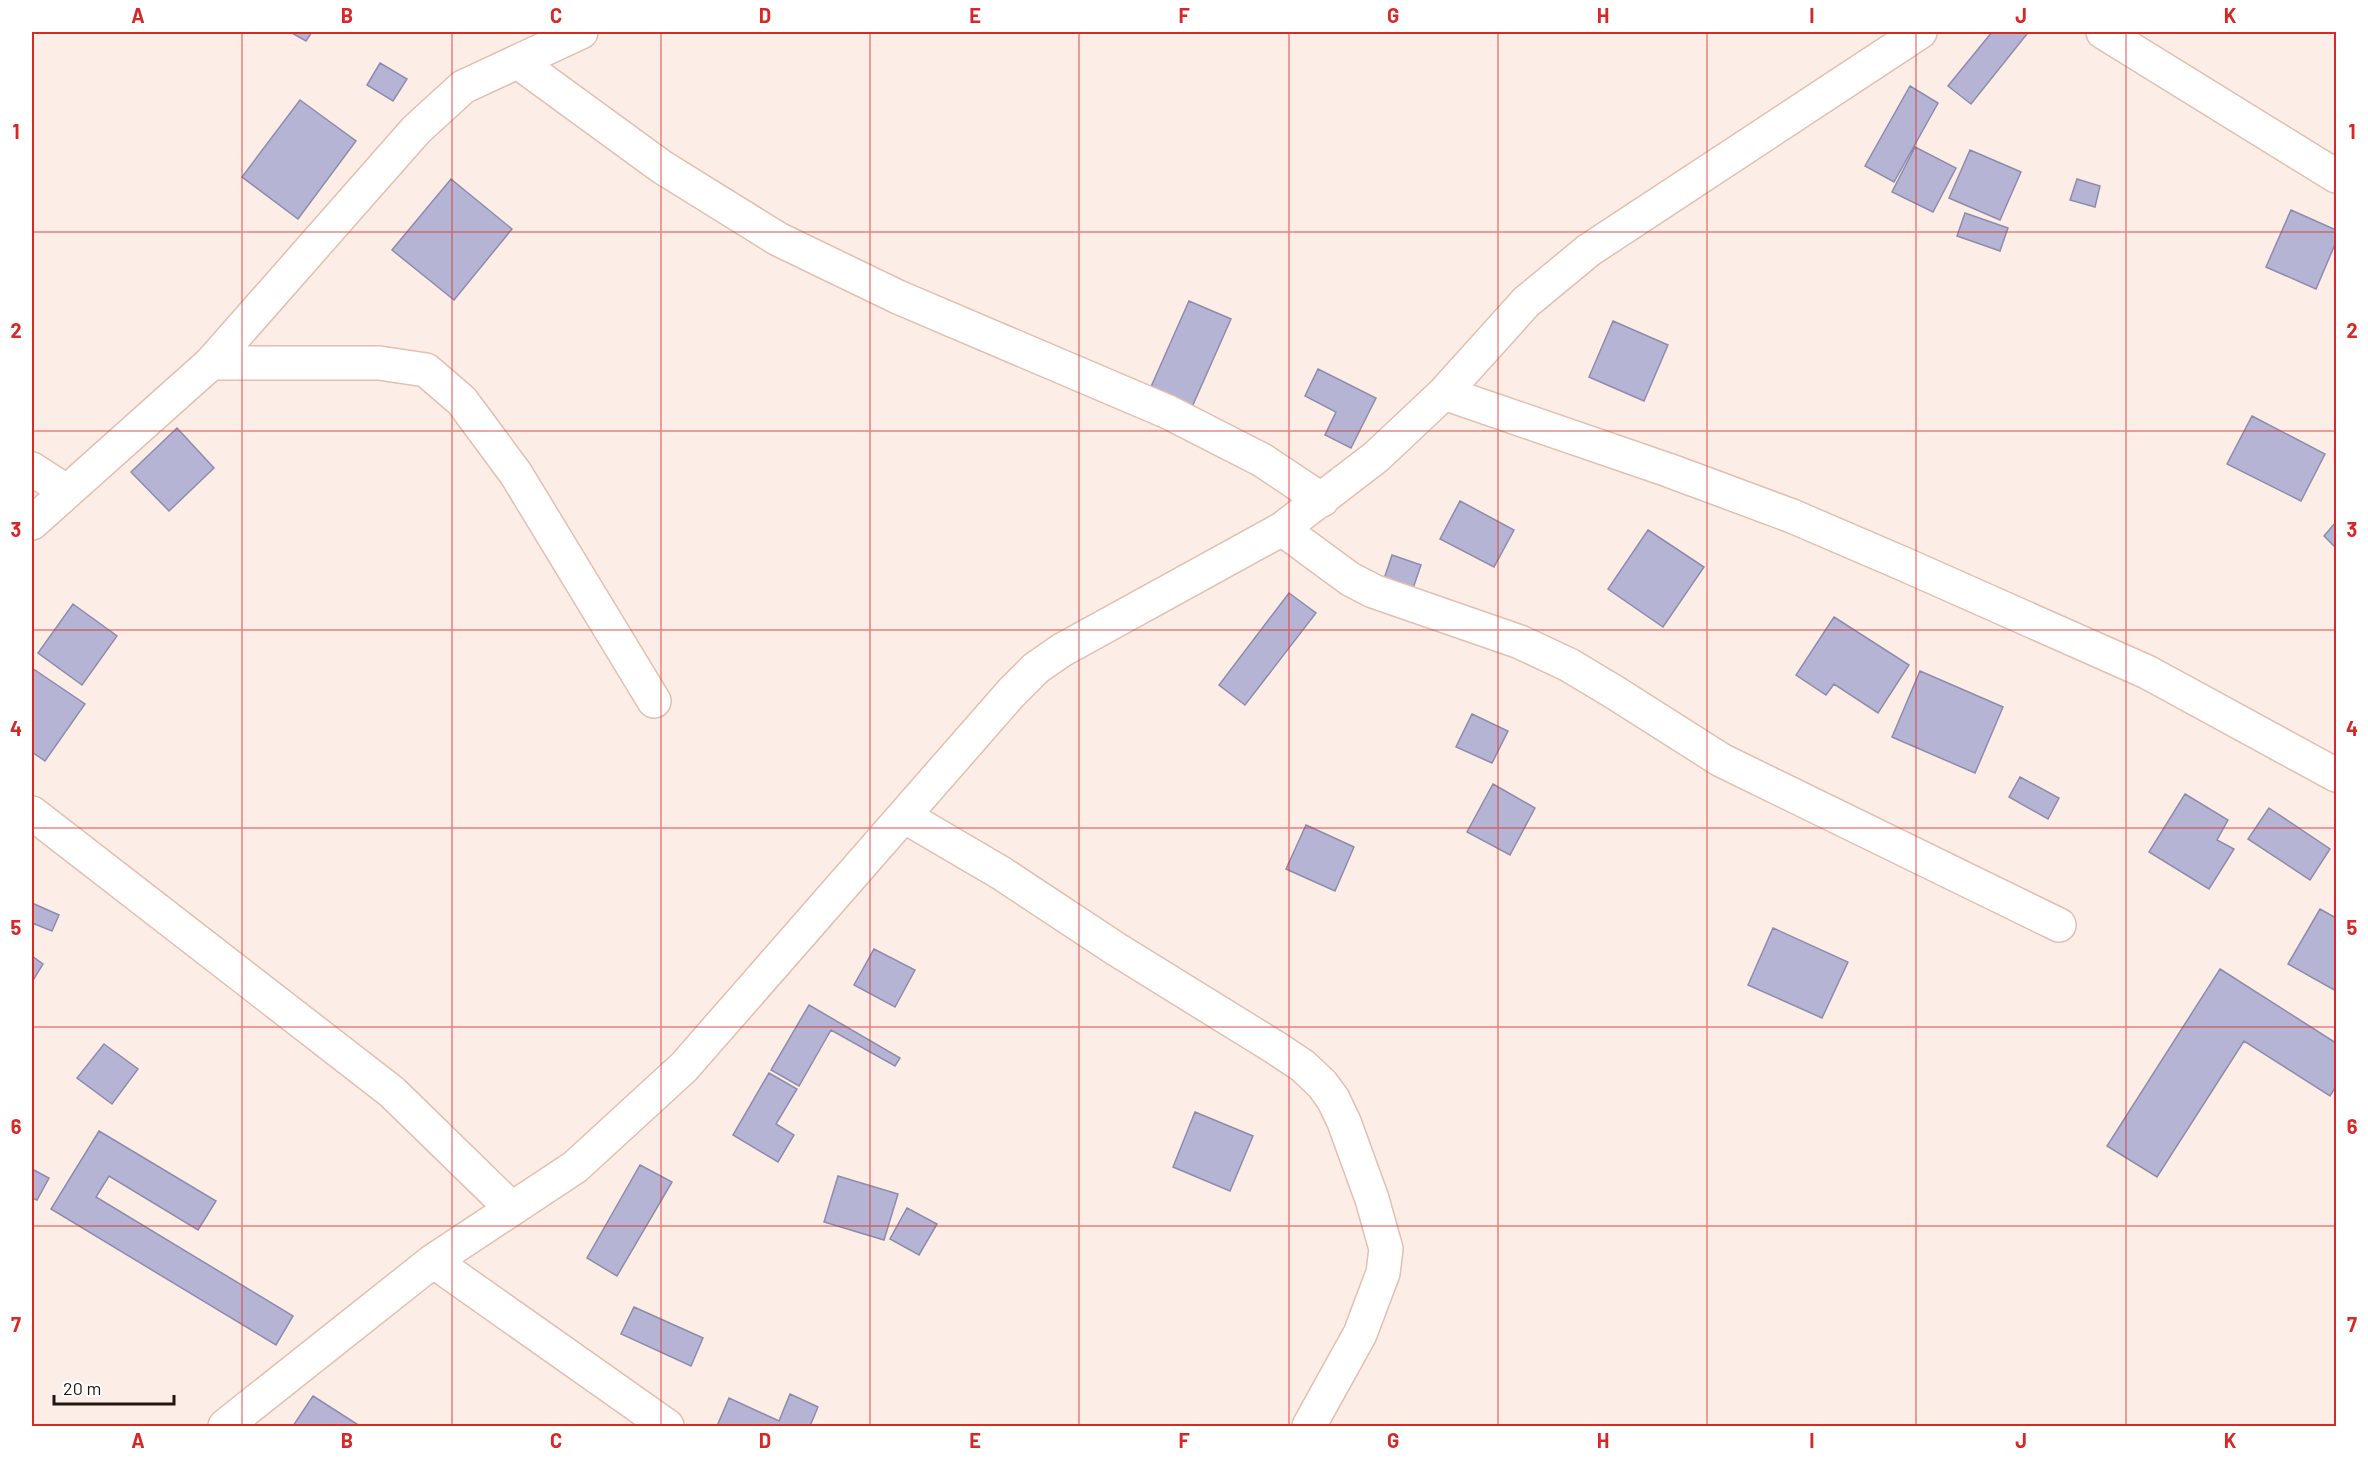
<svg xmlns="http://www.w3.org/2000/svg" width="2368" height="1458" font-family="Barlow,sans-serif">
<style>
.building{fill:#b5b4d5;stroke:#8d8cac;stroke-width:1.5}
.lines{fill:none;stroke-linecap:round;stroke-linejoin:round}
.street-casing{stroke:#e3bfaf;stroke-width:36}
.street{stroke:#fff;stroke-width:33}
.grid{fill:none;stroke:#d62828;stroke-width:1.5;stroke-opacity:0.55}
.neatline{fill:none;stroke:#d62828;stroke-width:2}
.grid-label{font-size:20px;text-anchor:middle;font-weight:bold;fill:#d62828}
</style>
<rect width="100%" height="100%" fill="#fcede6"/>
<!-- building -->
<path class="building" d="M290,32H312L306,41Z
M1992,32H2024L2027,34L1971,104L1948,86Z
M380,63L407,79L393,101L367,85Z
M1910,86L1938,103L1894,182L1865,166Z
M300,100L356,141L298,219L242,177Z
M1915,147L1956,168L1933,212L1892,192Z
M1970,150L2021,172L2000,220L1949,198Z
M451,179L512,229L454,300L392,250Z
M2077,179L2100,186L2095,207L2070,200Z
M2291,210L2336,230V242L2316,289L2266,267Z
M1965,213L2008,228L2000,251L1957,236Z
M1189,301L1231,319L1184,425L1142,407Z
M1613,321L1668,345L1644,401L1589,377Z
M1318,369L1376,398L1351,448L1325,435L1336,412L1305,396Z
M2252,416L2325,454L2301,501L2227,464Z
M177,428L214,468L169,511L131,472Z
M1460,501L1514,530L1494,567L1440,539Z
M2336,522V548L2324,536Z
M1648,530L1704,567L1663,627L1608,589Z
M1392,555L1421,565L1406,609L1377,600Z
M1289,593L1316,613L1245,705L1219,685Z
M73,604L117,636L82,685L38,653Z
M1834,617L1909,665L1878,713L1834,684L1826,695L1796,675Z
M32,668L85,704L45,761L32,752Z
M1920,671L2003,707L1975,773L1892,737Z
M1472,714L1508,731L1492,763L1456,747Z
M2020,777L2059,798L2048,819L2009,797Z
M1493,784L1535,808L1510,855L1467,832Z
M2185,794L2228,820L2217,840L2234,849L2209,889L2149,852Z
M2269,808L2330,849L2310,880L2248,839Z
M1306,825L1354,847L1335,891L1286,869Z
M32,903L59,915L52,931L32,923Z
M2320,909L2336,918V991L2288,964Z
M1773,928L1848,962L1822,1018L1748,985Z
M874,949L915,970L895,1007L854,985Z
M32,956L43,964L32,982Z
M2220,969L2336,1043V1086L2330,1096L2244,1041L2157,1177L2107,1146Z
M809,1005L900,1058L895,1066L831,1030L799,1086L771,1070Z
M104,1044L138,1069L112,1104L77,1078Z
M769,1073L797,1089L776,1124L794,1135L778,1162L733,1135Z
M1195,1112L1253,1136L1230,1191L1173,1167Z
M99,1131L216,1201L198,1230L109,1176L96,1197L293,1316L276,1345L51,1209Z
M640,1165L672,1182L617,1276L587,1258Z
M32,1169L49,1178L37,1200L32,1198Z
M838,1176L898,1194L884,1240L824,1222Z
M907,1208L937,1224L919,1255L890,1239Z
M634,1307L703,1338L691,1366L621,1334Z
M790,1394L818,1407L810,1426H717L729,1398L779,1421Z
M313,1396L360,1426H293Z"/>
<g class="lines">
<defs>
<path id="street" d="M2103,32L2336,176
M518,62L662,167L778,239L898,297L1168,412L1262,460L1322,500
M211,363H379L426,370L462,401L516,474L654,701
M1444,393L1668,470L1792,516L1906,565L2147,672L2336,775
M32,469L66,491
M32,523L211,363L416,130L463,87L581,32
M1282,529L1350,579L1373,591L1520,642L1569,665L1614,692L1721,760L2059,925
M32,813L392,1092L511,1208
M904,816L1001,873L1116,949L1276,1048L1303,1066L1322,1084L1333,1099L1344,1122L1372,1199L1386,1249L1383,1273L1360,1334L1309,1426
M433,1261L667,1426
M225,1426L433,1261L575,1167L684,1067L1011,693L1036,668L1062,650L1282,529L1376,457L1444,393L1526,302L1589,250L1920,32"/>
</defs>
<!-- street casing -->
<use href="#street" class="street-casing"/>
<!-- street -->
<use href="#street" class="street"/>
</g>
<!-- grid -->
<path class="grid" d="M242,32V1426M452,32V1426M661,32V1426M870,32V1426M1079,32V1426M1289,32V1426M1498,32V1426M1707,32V1426M1916,32V1426M2126,32V1426M32,232H2336M32,431H2336M32,630H2336M32,828H2336M32,1027H2336M32,1226H2336"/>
<!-- border -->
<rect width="2368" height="1458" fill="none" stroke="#ffffff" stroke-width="66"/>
<!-- scale -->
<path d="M54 1395v9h120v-9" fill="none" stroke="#231611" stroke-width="3"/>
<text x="63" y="1395" font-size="18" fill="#231611" stroke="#ffffff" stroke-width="4.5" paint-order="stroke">20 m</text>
<rect x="33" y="33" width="2302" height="1392" class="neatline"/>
<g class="grid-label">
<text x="138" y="23">A</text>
<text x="347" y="23">B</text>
<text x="556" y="23">C</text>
<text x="765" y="23">D</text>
<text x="975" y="23">E</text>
<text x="1184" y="23">F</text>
<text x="1393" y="23">G</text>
<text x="1603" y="23">H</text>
<text x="1812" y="23">I</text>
<text x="2021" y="23">J</text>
<text x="2230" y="23">K</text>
<text x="16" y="139">1</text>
<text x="2352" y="139">1</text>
<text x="16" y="338">2</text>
<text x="2352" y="338">2</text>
<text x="16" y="537">3</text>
<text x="2352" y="537">3</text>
<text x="16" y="736">4</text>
<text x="2352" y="736">4</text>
<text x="16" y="935">5</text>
<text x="2352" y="935">5</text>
<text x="16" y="1134">6</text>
<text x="2352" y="1134">6</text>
<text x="16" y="1332">7</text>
<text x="2352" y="1332">7</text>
<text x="138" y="1448">A</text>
<text x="347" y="1448">B</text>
<text x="556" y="1448">C</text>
<text x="765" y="1448">D</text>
<text x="975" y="1448">E</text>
<text x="1184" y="1448">F</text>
<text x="1393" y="1448">G</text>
<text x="1603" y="1448">H</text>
<text x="1812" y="1448">I</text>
<text x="2021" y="1448">J</text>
<text x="2230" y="1448">K</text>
</g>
</svg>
